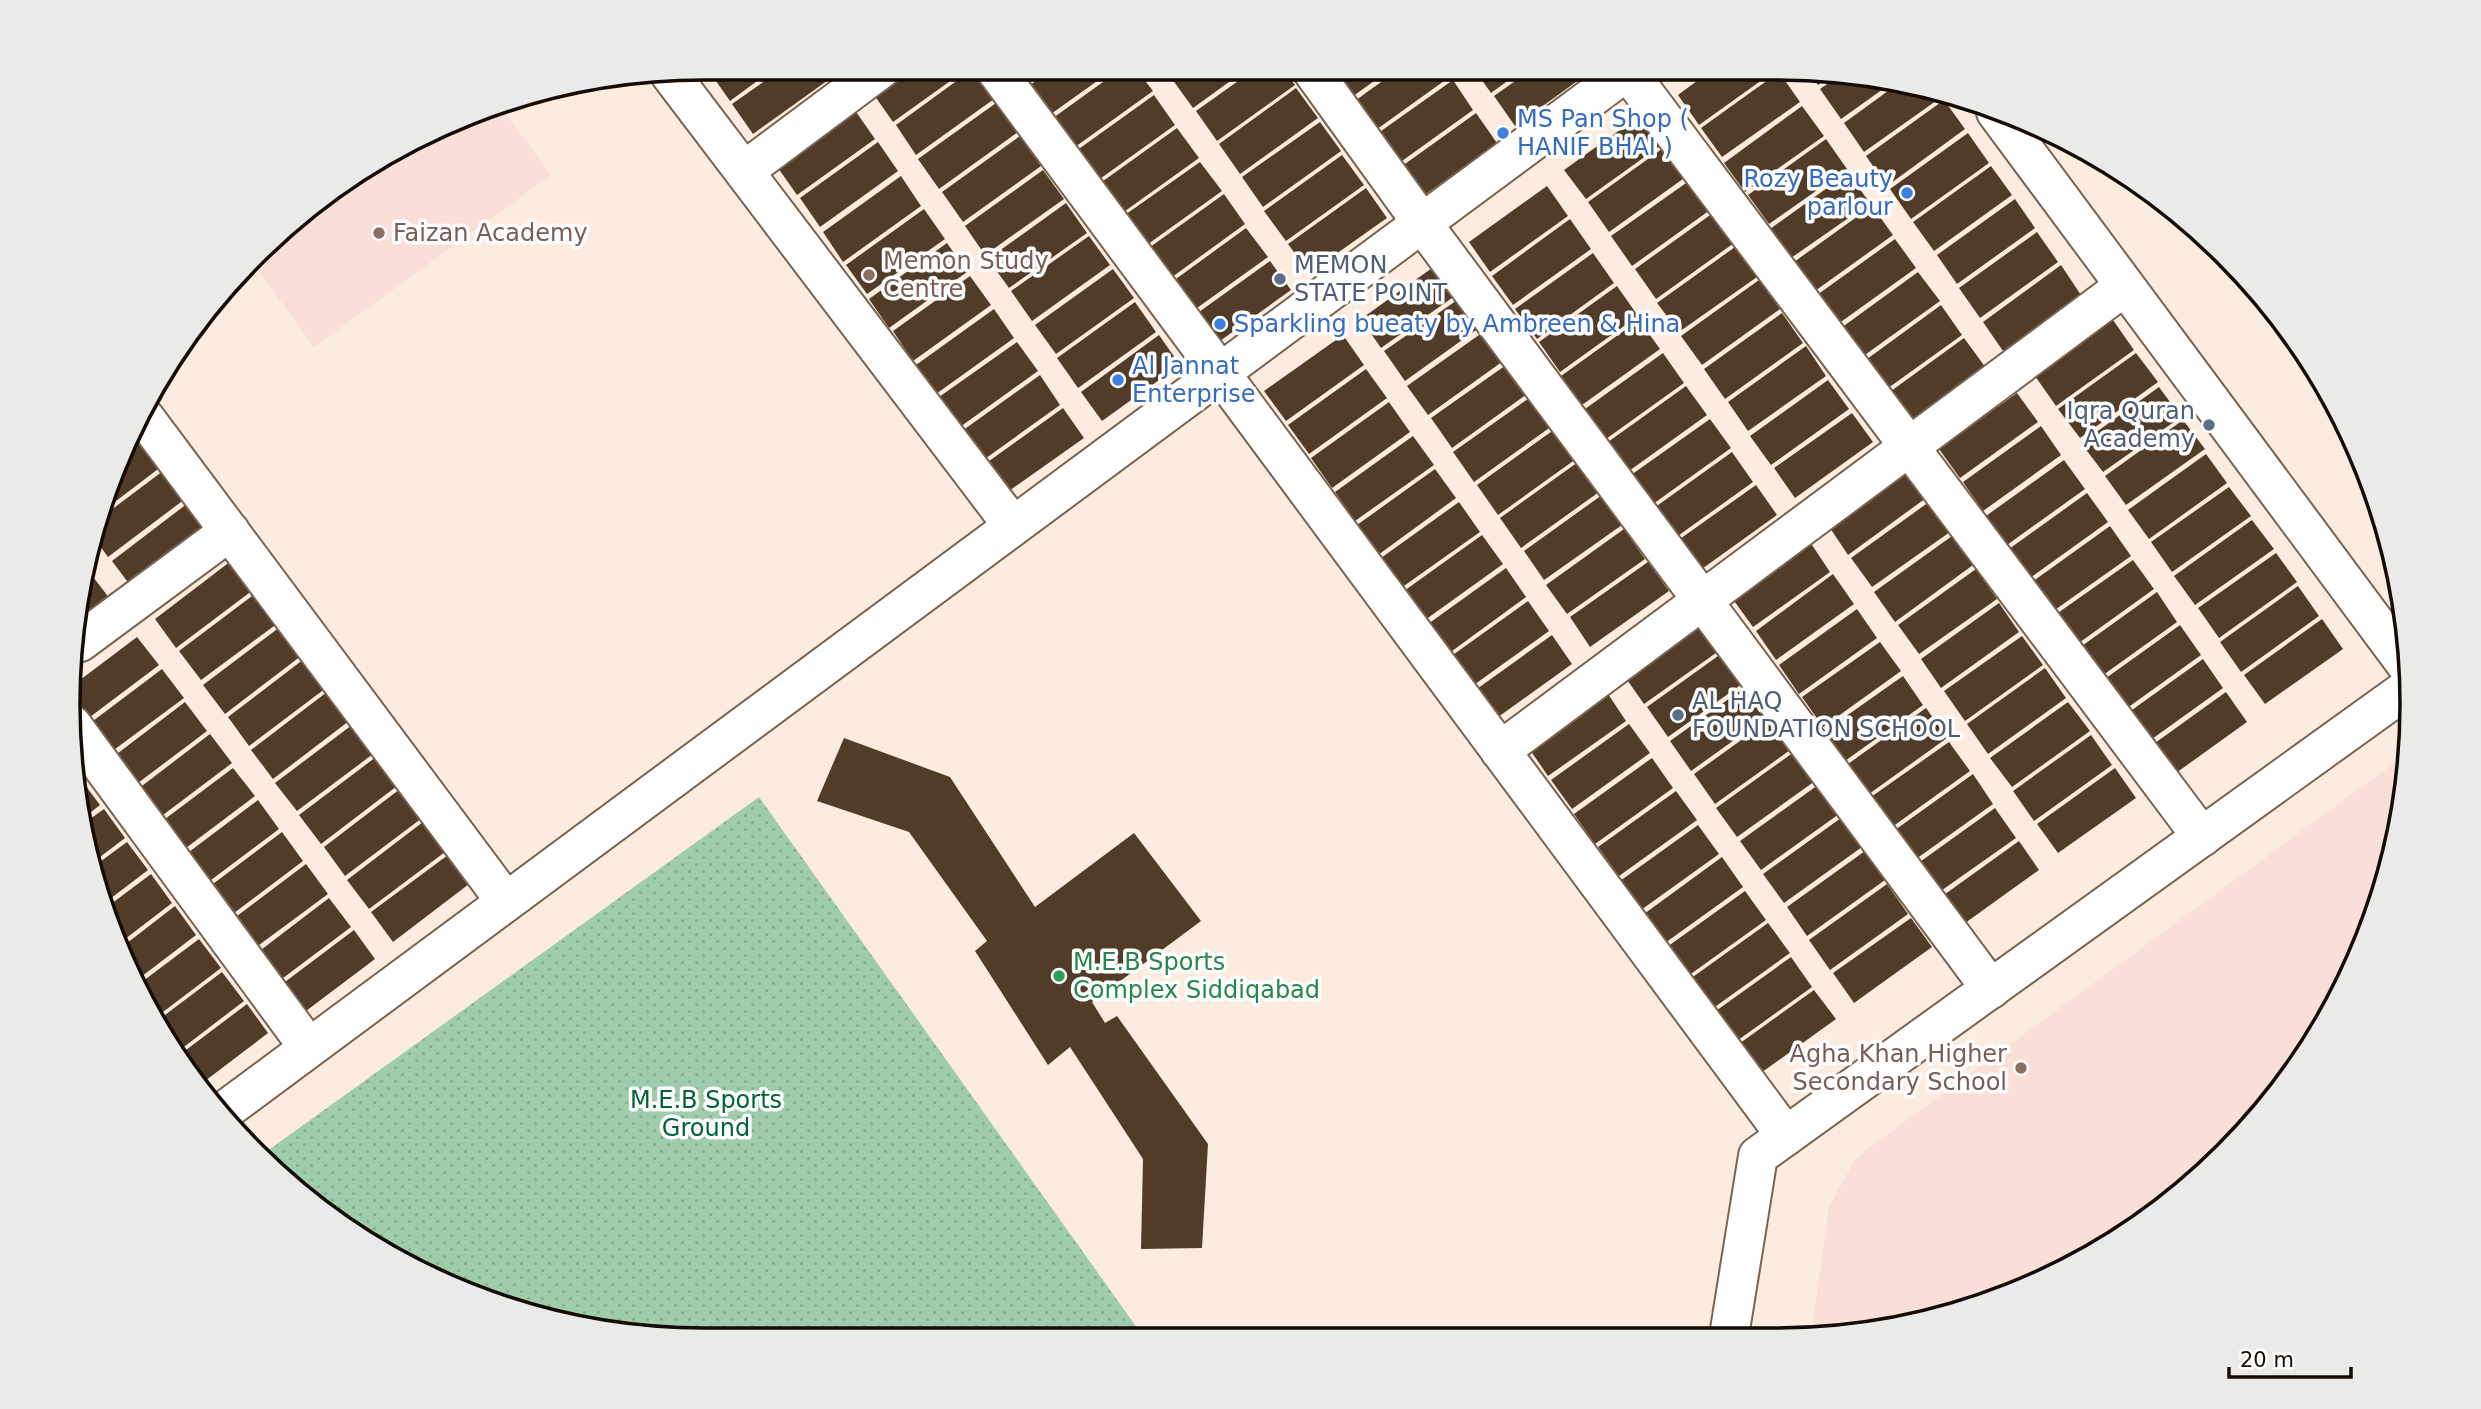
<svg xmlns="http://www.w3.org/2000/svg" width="2481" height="1409" font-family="'DejaVu Sans',sans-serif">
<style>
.education{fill:#f9dfd7}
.grass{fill:url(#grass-dots)}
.building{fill:#503c29}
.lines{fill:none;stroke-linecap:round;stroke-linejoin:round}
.street-casing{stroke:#79634f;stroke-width:42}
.secondary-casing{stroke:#79634f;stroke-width:42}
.street{stroke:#fff;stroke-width:38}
.secondary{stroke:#fff;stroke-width:38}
.shop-dot{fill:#3f7fe0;stroke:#fdfdfd;stroke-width:2.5}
.education-dot{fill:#8d6e63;stroke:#fdfdfd;stroke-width:2.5}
.service-dot{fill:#5c6f8a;stroke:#fdfdfd;stroke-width:2.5}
.leisure-dot{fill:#2e9e5b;stroke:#fdfdfd;stroke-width:2.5}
.labels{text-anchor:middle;stroke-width:7;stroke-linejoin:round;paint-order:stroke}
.shop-label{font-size:24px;fill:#366cbe;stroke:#fdfdfd;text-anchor:start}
.education-label{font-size:24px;fill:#785e54;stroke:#fdfdfd;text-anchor:start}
.service-label{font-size:24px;fill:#4e5e75;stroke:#fdfdfd;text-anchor:start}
.leisure-label{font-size:24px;fill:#27864d;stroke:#fdfdfd;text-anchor:start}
.park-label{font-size:24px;fill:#046334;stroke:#fdfdfd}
.rim{fill:none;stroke:#150c05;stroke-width:3.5}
</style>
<defs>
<pattern id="grass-dots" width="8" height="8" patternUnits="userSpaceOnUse" patternTransform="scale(1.75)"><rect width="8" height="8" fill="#9fcdac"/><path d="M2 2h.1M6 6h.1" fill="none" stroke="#88af92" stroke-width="1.8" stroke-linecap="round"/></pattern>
</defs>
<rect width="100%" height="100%" fill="#fcecdf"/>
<!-- education -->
<path class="education" d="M498,103L551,175L314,347L255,266L317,199Z
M2408,753L2407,788L2379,909L2327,1023L2227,1154L2130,1234L1981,1307L1859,1335L1811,1336L1829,1207L1854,1161L1870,1147Z"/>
<!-- grass -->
<path class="grass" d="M759,797L1135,1325L1155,1338L663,1339L539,1319L386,1255L263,1154Z"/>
<!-- building -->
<path class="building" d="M713,68H775L730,101L709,71Z
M783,68H825L831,78L753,134L732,104Z
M905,68L967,69L893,122L872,92Z
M973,69L994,99L916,155L896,125Z
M1019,69H1044L1028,80Z
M1053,69H1114L1051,114L1030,85Z
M1121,69H1136L1153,91L1075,147L1053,118Z
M1186,69H1247L1193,108L1172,79Z
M1255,69H1283L1295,85L1217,141L1196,111Z
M1330,69H1391L1349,99Z
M1399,69H1446L1451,76L1373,132L1352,103Z
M1474,69H1524L1491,93Z
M1532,69H1594L1515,126L1494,96Z
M1713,69H1741L1776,70L1699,125L1678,95Z
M1807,70H1818L1835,73L1818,85Z
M1779,72L1800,102L1722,157L1701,128Z
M1842,74L1893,82L1841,119L1820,89Z
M1453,80L1473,110L1395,166L1374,136Z
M1899,83L1939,90L1943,96L1864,152L1844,123Z
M1296,88L1318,118L1240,174L1219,144Z
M1154,95L1175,125L1097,181L1076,151Z
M1944,100L1965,129L1887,186L1866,156Z
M996,103L1018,132L939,189L918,159Z
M1802,106L1824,136L1745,192L1724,163Z
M854,109L875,139L797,195L776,165Z
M1476,113L1497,143L1419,199L1398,169Z
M1642,114L1664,143L1586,199L1564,170Z
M1320,122L1341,151L1263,207L1242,177Z
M1177,128L1199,158L1121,214L1099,184Z
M1968,133L1989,163L1911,219L1890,189Z
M1020,136L1041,166L963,222L942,192Z
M1826,139L1847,169L1769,224L1748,195Z
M878,142L898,171L820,227L800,198Z
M1666,146L1687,176L1609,232L1588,202Z
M1342,155L1364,185L1286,241L1264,211Z
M1200,162L1222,191L1144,247L1122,217Z
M1991,166L2012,195L1934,251L1913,222Z
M1043,170L1064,199L985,255L965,226Z
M1848,173L1870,203L1791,258L1770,229Z
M901,176L921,206L843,262L823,232Z
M1689,181L1710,210L1632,266L1611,236Z
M1547,186L1568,216L1490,272L1469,242Z
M1366,188L1387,218L1309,273L1288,244Z
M1224,194L1245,224L1168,280L1146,250Z
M2015,199L2035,228L1957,284L1937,255Z
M1066,203L1087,233L1009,288L988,259Z
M1872,206L1893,235L1815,291L1794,262Z
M924,209L945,239L867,294L846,265Z
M1713,213L1734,243L1656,299L1635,269Z
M1570,219L1591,249L1513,305L1492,276Z
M1246,228L1268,257L1190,313L1169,284Z
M2037,232L2058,262L1980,318L1959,288Z
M1089,236L1110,265L1032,321L1011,291Z
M1895,239L1916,268L1838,324L1817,295Z
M947,243L967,272L889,328L869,299Z
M1735,247L1757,277L1679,332L1657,303Z
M1593,253L1614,283L1537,339L1515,309Z
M1270,261L1291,290L1213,346L1192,317Z
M1439,263L1459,293L1381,348L1361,319Z
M2061,265L2081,295L2003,351L1983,322Z
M1113,269L1134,298L1056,354L1035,325Z
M1918,272L1940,301L1862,357L1841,328Z
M970,276L991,305L913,361L893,331Z
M1759,280L1780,309L1702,365L1681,336Z
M1617,286L1638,316L1560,372L1539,342Z
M1463,296L1483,325L1405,381L1384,351Z
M1135,302L1156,332L1078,388L1057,358Z
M1941,305L1962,335L1884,391L1863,362Z
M994,309L1014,338L936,394L916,365Z
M1782,313L1803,343L1725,399L1704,369Z
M1639,320L1660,349L1582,405L1561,376Z
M2113,320L2134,350L2056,406L2035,376Z
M1486,330L1506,359L1428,415L1407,386Z
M1159,335L1180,365L1102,421L1081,392Z
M1343,335L1364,365L1286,421L1264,391Z
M1964,338L1986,368L1908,424L1887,394Z
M1017,342L1038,371L960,427L939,397Z
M1806,346L1826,376L1748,431L1728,402Z
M1663,353L1684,383L1606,439L1585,409Z
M2136,353L2158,382L2080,438L2058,409Z
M1509,363L1530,392L1452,448L1431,418Z
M1366,369L1387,398L1309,454L1288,425Z
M1040,375L1060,405L982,461L962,431Z
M1828,380L1849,409L1771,465L1750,436Z
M1686,386L1707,415L1629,471L1608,442Z
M2159,387L2181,417L2103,472L2081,443Z
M2017,393L2038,422L1960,478L1939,449Z
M1532,396L1552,426L1474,482L1453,452Z
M1389,402L1410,432L1332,488L1311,458Z
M1063,408L1084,438L1006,493L985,464Z
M1852,413L1873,442L1795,498L1774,468Z
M1710,419L1731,448L1653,504L1631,475Z
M2183,420L2205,449L2126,505L2105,476Z
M2041,426L2061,455L1983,511L1963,482Z
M1555,429L1576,459L1498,515L1477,485Z
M1413,436L1434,465L1355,521L1335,492Z
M140,438L162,466L103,511L134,442Z
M1732,452L1753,482L1675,538L1654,508Z
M2206,454L2227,483L2149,539L2128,510Z
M2064,460L2085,489L2007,545L1986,516Z
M1578,462L1599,492L1521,548L1500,518Z
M1435,469L1456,498L1378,555L1357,525Z
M1906,469L1926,498L1848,555L1828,525Z
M163,471L185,499L108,557L92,535L99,519Z
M1756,485L1777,515L1699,571L1677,541Z
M2229,487L2251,516L2172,572L2151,542Z
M2087,493L2108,522L2030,578L2009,549Z
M1602,495L1622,525L1544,580L1524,551Z
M1459,502L1480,532L1401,588L1381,558Z
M1929,502L1950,532L1872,587L1851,558Z
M188,503L210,532L133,589L112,561Z
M2252,520L2274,549L2195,605L2174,576Z
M2110,526L2131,556L2052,612L2032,582Z
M1624,529L1645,559L1567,614L1546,585Z
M1482,535L1503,564L1425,620L1404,591Z
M1952,536L1973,565L1895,622L1874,592Z
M1810,542L1830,572L1753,627L1732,598Z
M2276,553L2297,582L2219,638L2198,608Z
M2133,560L2154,589L2076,645L2055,615Z
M231,561L253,590L176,648L155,619Z
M1648,562L1669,591L1590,647L1570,617Z
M1506,568L1526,597L1448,654L1428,624Z
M1976,569L1997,599L1919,654L1898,625Z
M1833,574L1854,604L1776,660L1756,631Z
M94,578L116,607L81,633L86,584Z
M2298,586L2319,616L2241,672L2220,642Z
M2157,592L2177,622L2099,678L2079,648Z
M256,593L278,623L201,680L179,651Z
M1528,601L1549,631L1471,687L1450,657Z
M1999,603L2019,632L1941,688L1921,659Z
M1857,609L1877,638L1799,694L1779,665Z
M1701,618L1723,648L1644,704L1623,674Z
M2322,619L2343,649L2265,704L2244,675Z
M2180,625L2201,655L2123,711L2102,681Z
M280,627L301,656L225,714L203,685Z
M1552,635L1572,664L1494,720L1474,691Z
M2022,636L2043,665L1965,721L1944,691Z
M137,637L159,665L82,723L73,711L76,683Z
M1880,642L1901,671L1823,727L1802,697Z
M1725,651L1746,681L1668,737L1647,707Z
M304,659L326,688L249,746L228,717Z
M2203,659L2223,688L2145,744L2125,715Z
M2045,668L2066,698L1988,754L1967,724Z
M162,669L184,698L107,755L85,727Z
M1903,676L1923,705L1845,761L1825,731Z
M1748,685L1769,715L1691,771L1670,741Z
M1606,691L1626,721L1548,776L1528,747Z
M327,692L349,721L273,779L251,750Z
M2226,692L2247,722L2169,778L2148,748Z
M185,702L207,731L130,789L109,760Z
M2068,702L2090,731L2012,787L1990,758Z
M1926,708L1947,738L1869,794L1848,764Z
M1772,718L1793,748L1715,804L1694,774Z
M1629,724L1650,753L1572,809L1551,780Z
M352,725L373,754L297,811L275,783Z
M210,734L232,763L155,821L134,792Z
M2091,735L2112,765L2034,821L2013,791Z
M844,738L950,777L1035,907L1134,833L1201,921L1092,1002L1105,1023L1117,1016L1208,1144L1202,1248L1141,1249L1143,1159L1070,1047L1048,1065L975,951L987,941L909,832L817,801Z
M1949,742L1970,771L1892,827L1871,797Z
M1794,752L1815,781L1737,837L1716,808Z
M376,757L397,786L321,844L299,815Z
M1652,758L1673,788L1595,844L1574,814Z
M233,768L255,796L178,854L157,825Z
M2115,768L2136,798L2058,853L2037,824Z
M1973,774L1993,804L1916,859L1895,830Z
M79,777L100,805L86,816L77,778Z
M1818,785L1839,814L1761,870L1740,841Z
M400,789L422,818L345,876L324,847Z
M1676,791L1697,820L1619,876L1598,847Z
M258,800L279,829L203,886L181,858Z
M1995,808L2016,838L1938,893L1917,864Z
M104,809L125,838L96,860L87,821Z
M1841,818L1862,847L1784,903L1763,874Z
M423,822L445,852L369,909L347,880Z
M1698,825L1719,854L1641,910L1620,881Z
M282,832L303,861L226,919L205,890Z
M2019,841L2039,870L1961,926L1941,897Z
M127,842L148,870L106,902L97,864Z
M1865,851L1885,880L1807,936L1787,907Z
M448,855L469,884L393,942L371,912Z
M1722,857L1743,887L1665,943L1644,914Z
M306,864L328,894L251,951L229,922Z
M151,874L172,903L116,946L107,907Z
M1887,884L1908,914L1830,970L1809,940Z
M1745,891L1766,920L1688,976L1667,947Z
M329,898L351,927L275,984L253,956Z
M175,906L196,935L137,980L118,950Z
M1911,918L1932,947L1854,1003L1833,973Z
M1768,923L1790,953L1712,1009L1690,979Z
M354,930L375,959L298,1017L277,988Z
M199,939L221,968L159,1015L139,984Z
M1791,957L1812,987L1734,1043L1713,1013Z
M222,972L244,1001L180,1050L161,1018Z
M1814,990L1836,1019L1758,1075L1736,1046Z
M247,1004L268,1033L201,1084L182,1053Z"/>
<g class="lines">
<defs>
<path id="street" d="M995,69L1786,1136
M1311,69L1422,223L1991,989
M1626,69L2202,837
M670,74L1013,526
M1996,112L2411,671
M744,171L882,68
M145,418L506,902
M80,642L230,531
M72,725L309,1048
M1500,751L2125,286
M220,1114L1630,69"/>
<path id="secondary" d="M1729,1336L1758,1156L2411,686"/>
</defs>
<!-- street casing -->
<use href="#street" class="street-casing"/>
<!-- secondary casing -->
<use href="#secondary" class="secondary-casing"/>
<!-- street -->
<use href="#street" class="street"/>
<!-- secondary -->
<use href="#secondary" class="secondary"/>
</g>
<!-- markers -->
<g class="shop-dot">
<circle cx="1503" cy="133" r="7"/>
<circle cx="1907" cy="193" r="7"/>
<circle cx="1220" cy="324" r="7"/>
<circle cx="1118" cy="380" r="7"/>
</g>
<g class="education-dot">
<circle cx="379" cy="233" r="7"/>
<circle cx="869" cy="275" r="7"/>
<circle cx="2021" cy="1068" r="7"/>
</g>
<g class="service-dot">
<circle cx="1280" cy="279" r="7"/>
<circle cx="2209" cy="425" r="7"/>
<circle cx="1678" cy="715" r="7"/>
</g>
<circle class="leisure-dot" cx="1059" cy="976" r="7"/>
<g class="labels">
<!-- shop labels -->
<g class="shop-label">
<text x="1517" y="127">MS Pan Shop (<tspan x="1517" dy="28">HANIF BHAI )</tspan></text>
<text x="1893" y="187" text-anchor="end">Rozy Beauty<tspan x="1893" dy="28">parlour</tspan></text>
<text x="1234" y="332">Sparkling bueaty by Ambreen &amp; Hina</text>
<text x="1132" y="374">Al Jannat<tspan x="1132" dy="28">Enterprise</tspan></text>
</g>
<!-- education labels -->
<g class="education-label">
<text x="393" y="241">Faizan Academy</text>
<text x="883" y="269">Memon Study<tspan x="883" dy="28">Centre</tspan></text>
<text x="2007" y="1062" text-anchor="end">Agha Khan Higher<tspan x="2007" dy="28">Secondary School</tspan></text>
</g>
<!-- service labels -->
<g class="service-label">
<text x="1294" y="273">MEMON<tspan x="1294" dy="28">STATE POINT</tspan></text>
<text x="2195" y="419" text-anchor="end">Iqra Quran<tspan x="2195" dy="28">Academy</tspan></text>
<text x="1692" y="709">AL HAQ<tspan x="1692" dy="28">FOUNDATION SCHOOL</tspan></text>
</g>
<!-- leisure labels -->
<g class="leisure-label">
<text x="1073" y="970">M.E.B Sports<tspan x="1073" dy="28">Complex Siddiqabad</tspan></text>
</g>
<!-- park labels -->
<g class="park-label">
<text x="706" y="1108">M.E.B Sports<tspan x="706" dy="28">Ground</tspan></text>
</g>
</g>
<!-- crop -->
<path d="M0 0H2481V1409H0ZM704 80H1776A624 624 0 0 1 2400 704V704A624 624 0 0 1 1776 1328H704A624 624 0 0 1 80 704V704A624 624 0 0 1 704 80Z" fill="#eaeae9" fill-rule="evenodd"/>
<path class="rim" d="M704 80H1776A624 624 0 0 1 2400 704V704A624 624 0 0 1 1776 1328H704A624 624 0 0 1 80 704V704A624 624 0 0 1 704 80Z"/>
<!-- scale -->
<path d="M2229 1367v10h122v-10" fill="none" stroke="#150c05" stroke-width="3.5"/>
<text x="2240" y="1367" font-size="21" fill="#150c05" stroke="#fdfdfd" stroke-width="5" paint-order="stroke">20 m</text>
</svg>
